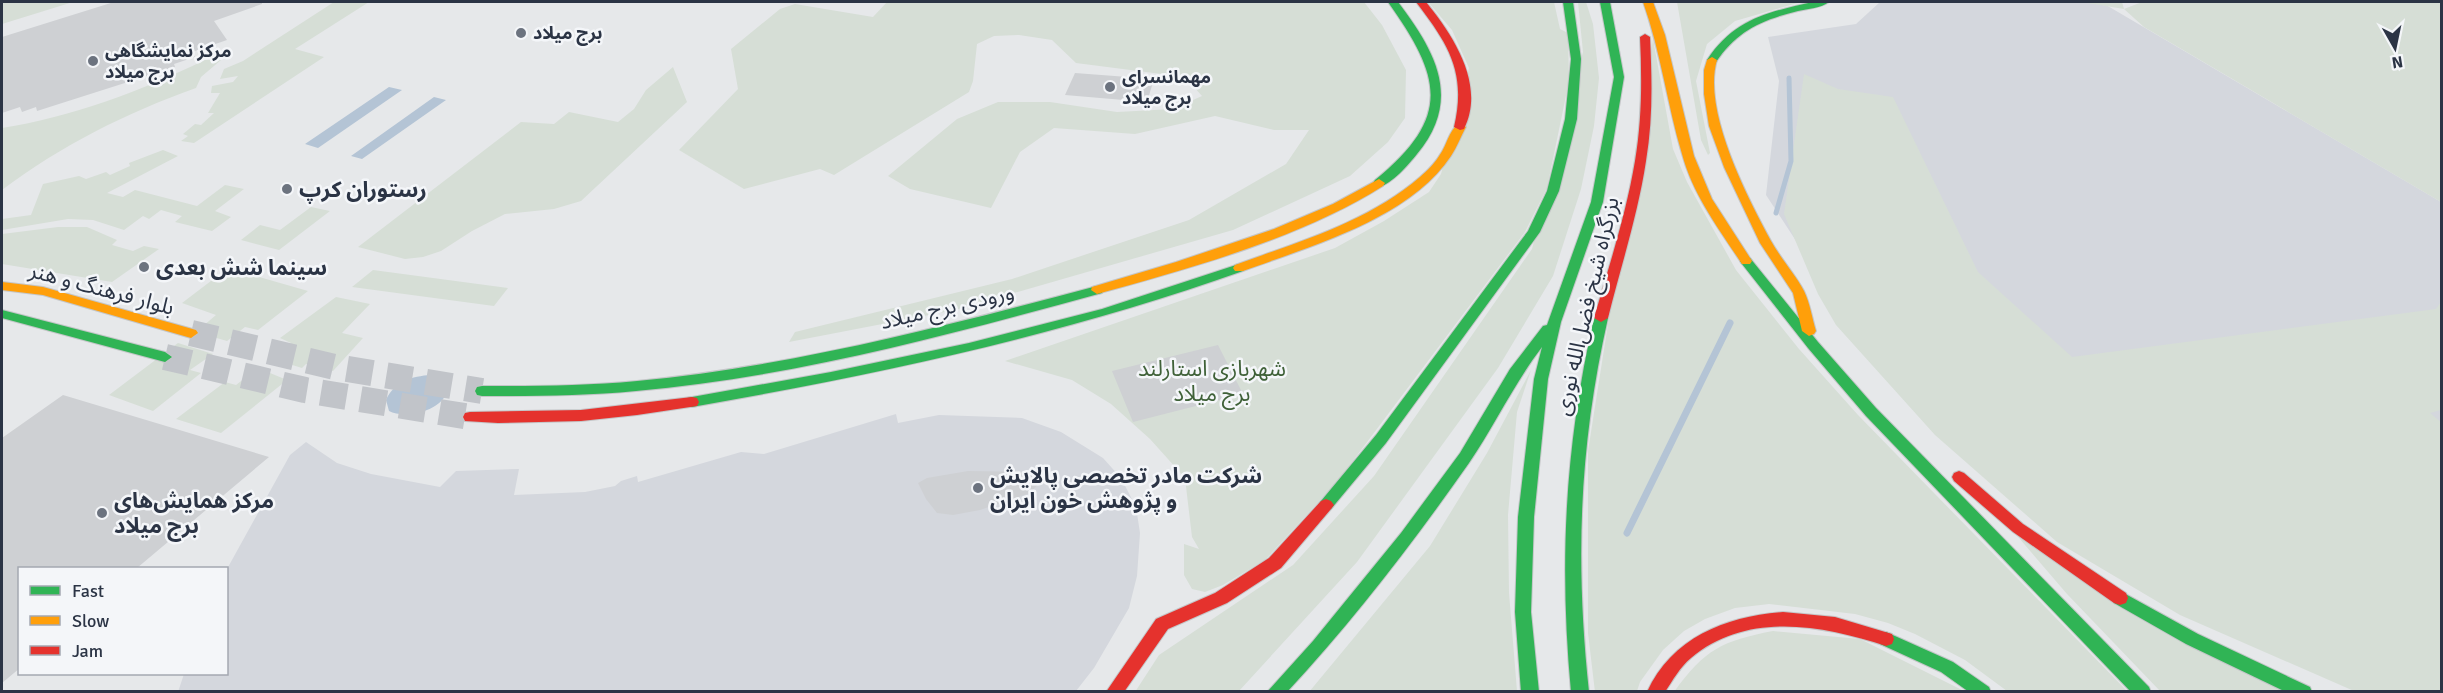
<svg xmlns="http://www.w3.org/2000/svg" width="2443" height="693" font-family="Signika,'Noto Sans Arabic',sans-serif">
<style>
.built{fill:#d4d7dd}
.green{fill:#d6ded6}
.water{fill:#b4c4d5}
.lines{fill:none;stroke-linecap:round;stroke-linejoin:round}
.stream-far1{stroke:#b4c4d5;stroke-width:5}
.stream{stroke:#b4c4d5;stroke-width:7}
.building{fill:#ced0d3}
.secondary-tunnel{stroke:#c1c4c9;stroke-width:26;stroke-dasharray:26 14;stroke-linecap:butt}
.fast-casing{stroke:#c4c6c8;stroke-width:2}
.slow-casing{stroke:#c4c6c8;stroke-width:2}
.jam-casing{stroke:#c4c6c8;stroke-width:2}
.fast{fill:#30b455;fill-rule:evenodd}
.slow{fill:#ff9f0a;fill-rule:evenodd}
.jam{fill:#e5322d;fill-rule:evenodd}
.poi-dot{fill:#6c737f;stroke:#f4f6f9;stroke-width:2}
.labels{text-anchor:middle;stroke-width:5;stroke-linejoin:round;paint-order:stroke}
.far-poi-label{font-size:18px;font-weight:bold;fill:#2b3445;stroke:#f4f6f9;text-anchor:start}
.poi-label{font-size:22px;font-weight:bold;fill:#2b3445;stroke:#f4f6f9;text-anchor:start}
.street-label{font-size:22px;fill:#2b3445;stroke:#f4f6f9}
.park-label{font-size:22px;fill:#3f6138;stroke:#f4f6f9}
</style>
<rect width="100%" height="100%" fill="#e6e8ea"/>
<!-- built -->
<path class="built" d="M1880,2H2101L2441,202V637L1804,253L1766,195L1779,81L1768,37L1856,24Z
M896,414L898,423L939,415L1022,418L1061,432L1103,458L1121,478L1136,507L1140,533L1137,576L1129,608L1094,668L1076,691L178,692L184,674H226L227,569L290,455L306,442L337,463L371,474L440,487L456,471L519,469L514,495L585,492L615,486L621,481L637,476L638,482L741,452L764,454Z"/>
<!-- green -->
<path class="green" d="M2,2H73L2,24Z
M334,2H369L295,49L324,57L194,143L181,141L188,136L183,134L195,124L201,125L214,113H208L220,93H211L212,86L233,82L238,76L220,79L224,69L243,61Z
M887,2H1364L1382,25L1406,70L1405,118L1388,142L1350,176L1233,230L955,310L789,342L795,332L1012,279L1189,220L1286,164L1309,130H1274L1215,116L1135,134L1054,128L1020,152L991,208L910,189L888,176L957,119L998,102H1050L1117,112L1173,109L1202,96L1185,77L1076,63L1052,40L1019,35L994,36L977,44L973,81L969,92L834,175L820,169L744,189L679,150L738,89L731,49L780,9L795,4L873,17Z
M1428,2H1554L1560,29L1568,33L1569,81L1547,188L1525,232L1337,482L1265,560L1223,585L1205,592L1192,589L1184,575V544L1199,549L1192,537L1185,478L1150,439L1111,404L1072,380L1005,361L1335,248L1384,221L1429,192L1441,174L1469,68L1452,30Z
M1578,2H1586L1593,24L1599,78L1594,126L1581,189L1553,276L1498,368L1357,562L1239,691L1135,692L1159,655L1293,565L1374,476L1532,249L1583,52Z
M1677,2H1801L1735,21L1707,44L1696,81L1710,153L1708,155L1701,140Z
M2081,2H2122L2124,9L2142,2H2441V202L2144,27L2124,9Z
M1653,39L1673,149L1687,182L1736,270L1799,349L1858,415L2127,691H2007L1965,660L1915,634L1888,623L1855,614L1769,604L1735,608L1705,619L1684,631L1663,650L1640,682L1637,691L1595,692L1588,633V451Z
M205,60H221L201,77L196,88C126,113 62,145 2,190V128C72,117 141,91 205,60Z
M673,67L687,102L581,201L554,209L505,214L472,231L441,251L423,257L405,259L358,247L521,122L554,124L569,112L618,122L634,109L646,90Z
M1804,74L1838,89L1893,97L1978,272L2072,357L2436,309L2441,302V410L2430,413L2442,423L2441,691H2354L2180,615L2057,542L1935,435L1836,325L1818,294L1784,214Z
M163,150L178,156L107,193L123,197L135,190L197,206L225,185L244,189L215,211L231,217L212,231L175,222L182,216L161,210L149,219L143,216L124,230L93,220L68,219L2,230V219L31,215L43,184L79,176L86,179L106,172L110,175L130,166L129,163Z
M311,207L330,211L279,250L241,240L260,225L280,230Z
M58,227H87L117,240L112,245L133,251L144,246L159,249L112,282L2,264V234Z
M228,268L308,291L258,330L245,327L227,341L196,332L216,315L182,303Z
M373,270L508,288L494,306L352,287Z
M336,297L370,304L342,333L363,338L333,371L306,364L302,368L273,359L291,343L280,338Z
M178,343L213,354L190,370L201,373L153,411L109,395Z
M258,368L287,380L221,433L176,419L225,382L236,385Z
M1531,370L1517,412L1508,515L1509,593L1517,691L1309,692L1430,546L1487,453Z
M2007,524L2286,691H2160L2067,594Z
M1773,631L1860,639L1966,692H1674C1705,649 1722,641 1773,631Z"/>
<!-- water -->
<path class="water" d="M389,87L402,90L318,148L305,144Z
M434,97L446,100L362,159L351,156Z
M431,375L445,380C457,407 408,421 389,411L386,400C394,382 412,376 431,375Z"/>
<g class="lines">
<!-- stream-far1 -->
<path class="stream-far1" d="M1776,213L1791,161L1789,78"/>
<!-- stream -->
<path class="stream" d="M1627,533L1730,323"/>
</g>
<!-- building -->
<path class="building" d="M114,2H262V4L214,21L227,40L192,52L195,57L174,64L175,67L37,111L36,107L22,112L20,107L2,113V37Z
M1075,73L1154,79L1147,102L1065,95Z
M1218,345L1243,394L1133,422L1112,371Z
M63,395L269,457L137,568H20V668L2,683V438Z
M968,471L1027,472L1043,479L1030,493L980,510L953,515L937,513L926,499L918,483L927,478Z"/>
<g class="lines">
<!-- secondary-tunnel -->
<path class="secondary-tunnel" d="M191,333L335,367L482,391
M165,357L305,390L470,417"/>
<defs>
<path id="fast" d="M1388,2H1398C1435,51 1463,99 1417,154C1408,165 1393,183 1379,187L1373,183L1375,180C1452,117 1442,78 1388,2Z
M1563,2H1573L1581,59L1577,119L1559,191L1540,232L1386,443L1331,509L1326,511L1321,509L1318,505L1321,501L1376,435L1528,231L1547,191L1565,119L1571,59Z
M1600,2H1610L1624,77L1603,202L1561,322L1548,379L1534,517L1531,612L1539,692H1521L1515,612L1518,517L1534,379L1542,347C1513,385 1495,425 1469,463C1413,543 1353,621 1287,692H1267L1313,641L1401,533L1460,453L1510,369L1543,326L1547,325L1591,202L1614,77Z
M1813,2H1829C1821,8 1808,9 1798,11C1761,20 1737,31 1716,62H1708L1707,60C1734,19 1768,12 1813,2Z
M1746,257L1750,258L1818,342L1876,408L2149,687L2151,692H2131L1866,416L1808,348L1742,264L1740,261Z
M1239,264L1245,268L1243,271C1063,335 880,374 692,407L687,406L685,402L687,398L692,397L831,372L969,343L1102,309Z
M1097,286L1102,287L1103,290L1102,293C949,335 794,377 636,391C585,396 534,396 482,396L477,395L475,391L477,387L482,386C534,386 585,386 637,381C793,366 946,326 1097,286Z
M2,310L165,352L172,357L165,362L2,318Z
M1601,314L1608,318C1579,446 1575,561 1589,692H1571C1559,561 1565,446 1594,318Z
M2120,591L2198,634L2310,687L2312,692H2286L2186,644L2114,603L2112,598L2114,593Z
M1886,632L1953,662L1989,687L1991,692H1969L1941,672L1880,644L1878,639L1880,634Z"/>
<path id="slow" d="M1643,2H1653L1665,35L1694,156L1712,199L1752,261L1750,264H1742C1719,229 1693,195 1682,154C1667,104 1661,52 1643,2Z
M1712,57L1717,60C1702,110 1747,197 1771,241C1781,259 1795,274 1804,291C1810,303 1812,318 1816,331L1814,334L1809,336L1802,331L1793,293L1760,243L1724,167L1709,126L1704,94V70L1707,60Z
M1460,124L1466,127C1461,136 1457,147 1451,156C1409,219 1311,246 1243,271H1235L1233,268L1235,265C1298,242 1368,222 1420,177C1427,171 1436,162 1441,153C1447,145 1450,127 1460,124Z
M1379,179L1385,183L1383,186C1301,238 1191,268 1097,294L1091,290L1092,287L1176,262L1274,229L1333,204Z
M2,282L43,287L196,330L198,333L191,338L43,295L2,290Z"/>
<path id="jam" d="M1416,2H1426C1453,35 1486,85 1464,129L1460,130L1454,127C1467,72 1448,44 1416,2Z
M1645,34L1650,37C1652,79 1653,120 1646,161C1638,214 1621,266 1608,318L1601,322L1594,318C1609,266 1626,215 1635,161C1642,120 1642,79 1640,37Z
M692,397L697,398L699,402L697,406L637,415L581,421L498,423L465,421L463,417L465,413L470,412L581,410Z
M1959,471L1964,473L2023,524L2126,593L2128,598L2126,603L2120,605L2114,603L2013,532L1954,481L1952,477L1954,473Z
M1326,499L1331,501L1334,505L1331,509L1281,568L1227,603L1168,629L1124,692H1106L1156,619L1215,593L1269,558L1321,501Z
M1783,612L1835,617L1892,634L1894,639L1892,644L1886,646C1822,625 1747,611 1691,658C1680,667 1673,680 1665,692H1647C1672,637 1727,616 1783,612Z"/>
</defs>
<!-- fast casing -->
<use href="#fast" class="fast-casing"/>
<!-- slow casing -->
<use href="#slow" class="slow-casing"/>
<!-- jam casing -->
<use href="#jam" class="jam-casing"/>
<!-- fast -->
<use href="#fast" class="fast"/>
<!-- slow -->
<use href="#slow" class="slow"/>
<!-- jam -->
<use href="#jam" class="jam"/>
</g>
<!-- markers -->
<g class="poi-dot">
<circle cx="521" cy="33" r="6"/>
<circle cx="93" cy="61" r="6"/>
<circle cx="1110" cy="87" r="6"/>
<circle cx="287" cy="189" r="6"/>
<circle cx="144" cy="267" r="6"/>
<circle cx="978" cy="488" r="6"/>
<circle cx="102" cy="513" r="6"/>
</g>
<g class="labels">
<!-- far-poi labels -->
<g class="far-poi-label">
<text x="533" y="39">برج میلاد</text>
<text x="105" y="57">مرکز نمایشگاهی<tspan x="105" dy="21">برج میلاد</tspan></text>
<text x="1122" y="83">مهمانسرای<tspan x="1122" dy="21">برج میلاد</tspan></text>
</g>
<!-- poi labels -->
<g class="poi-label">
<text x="299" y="197">رستوران کرپ</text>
<text x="156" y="275">سینما شش بعدی</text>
<text x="990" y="483">شرکت مادر تخصصی پالایش<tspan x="990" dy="25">و پژوهش خون ایران</tspan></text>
<text x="114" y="508">مرکز همایش‌های<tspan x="114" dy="25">برج میلاد</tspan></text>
</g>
<!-- street labels -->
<g class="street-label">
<text transform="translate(102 288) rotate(15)" y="8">بلوار فرهنگ و هنر</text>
<text transform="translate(947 306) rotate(-13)" y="8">ورودی برج میلاد</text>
<text transform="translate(1586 306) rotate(-77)" y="8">بزرگراه شیخ فضل‌الله نوری</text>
</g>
<!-- park labels -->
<g class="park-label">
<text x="1212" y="376">شهربازی استارلند<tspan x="1212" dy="25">برج میلاد</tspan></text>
</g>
</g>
<!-- border -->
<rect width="2443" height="693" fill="none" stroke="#2b3445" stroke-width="6"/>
<!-- legend -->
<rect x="18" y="567" width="210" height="108" fill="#f4f6f9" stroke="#a4a8b1" stroke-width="1.5"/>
<rect x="30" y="586" width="30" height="9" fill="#30b455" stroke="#a4a8b1" stroke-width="1.5"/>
<text x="72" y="597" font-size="18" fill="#2b3445">Fast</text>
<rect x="30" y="616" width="30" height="9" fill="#ff9f0a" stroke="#a4a8b1" stroke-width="1.5"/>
<text x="72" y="627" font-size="18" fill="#2b3445">Slow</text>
<rect x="30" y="646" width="30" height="9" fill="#e5322d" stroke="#a4a8b1" stroke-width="1.5"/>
<text x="72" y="657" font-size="18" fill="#2b3445">Jam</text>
<!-- north arrow -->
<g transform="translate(2395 48) rotate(171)" stroke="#f4f6f9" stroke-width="4.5" paint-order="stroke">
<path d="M0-4.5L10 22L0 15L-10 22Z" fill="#2b3445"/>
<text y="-9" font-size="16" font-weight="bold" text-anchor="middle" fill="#2b3445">N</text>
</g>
</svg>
